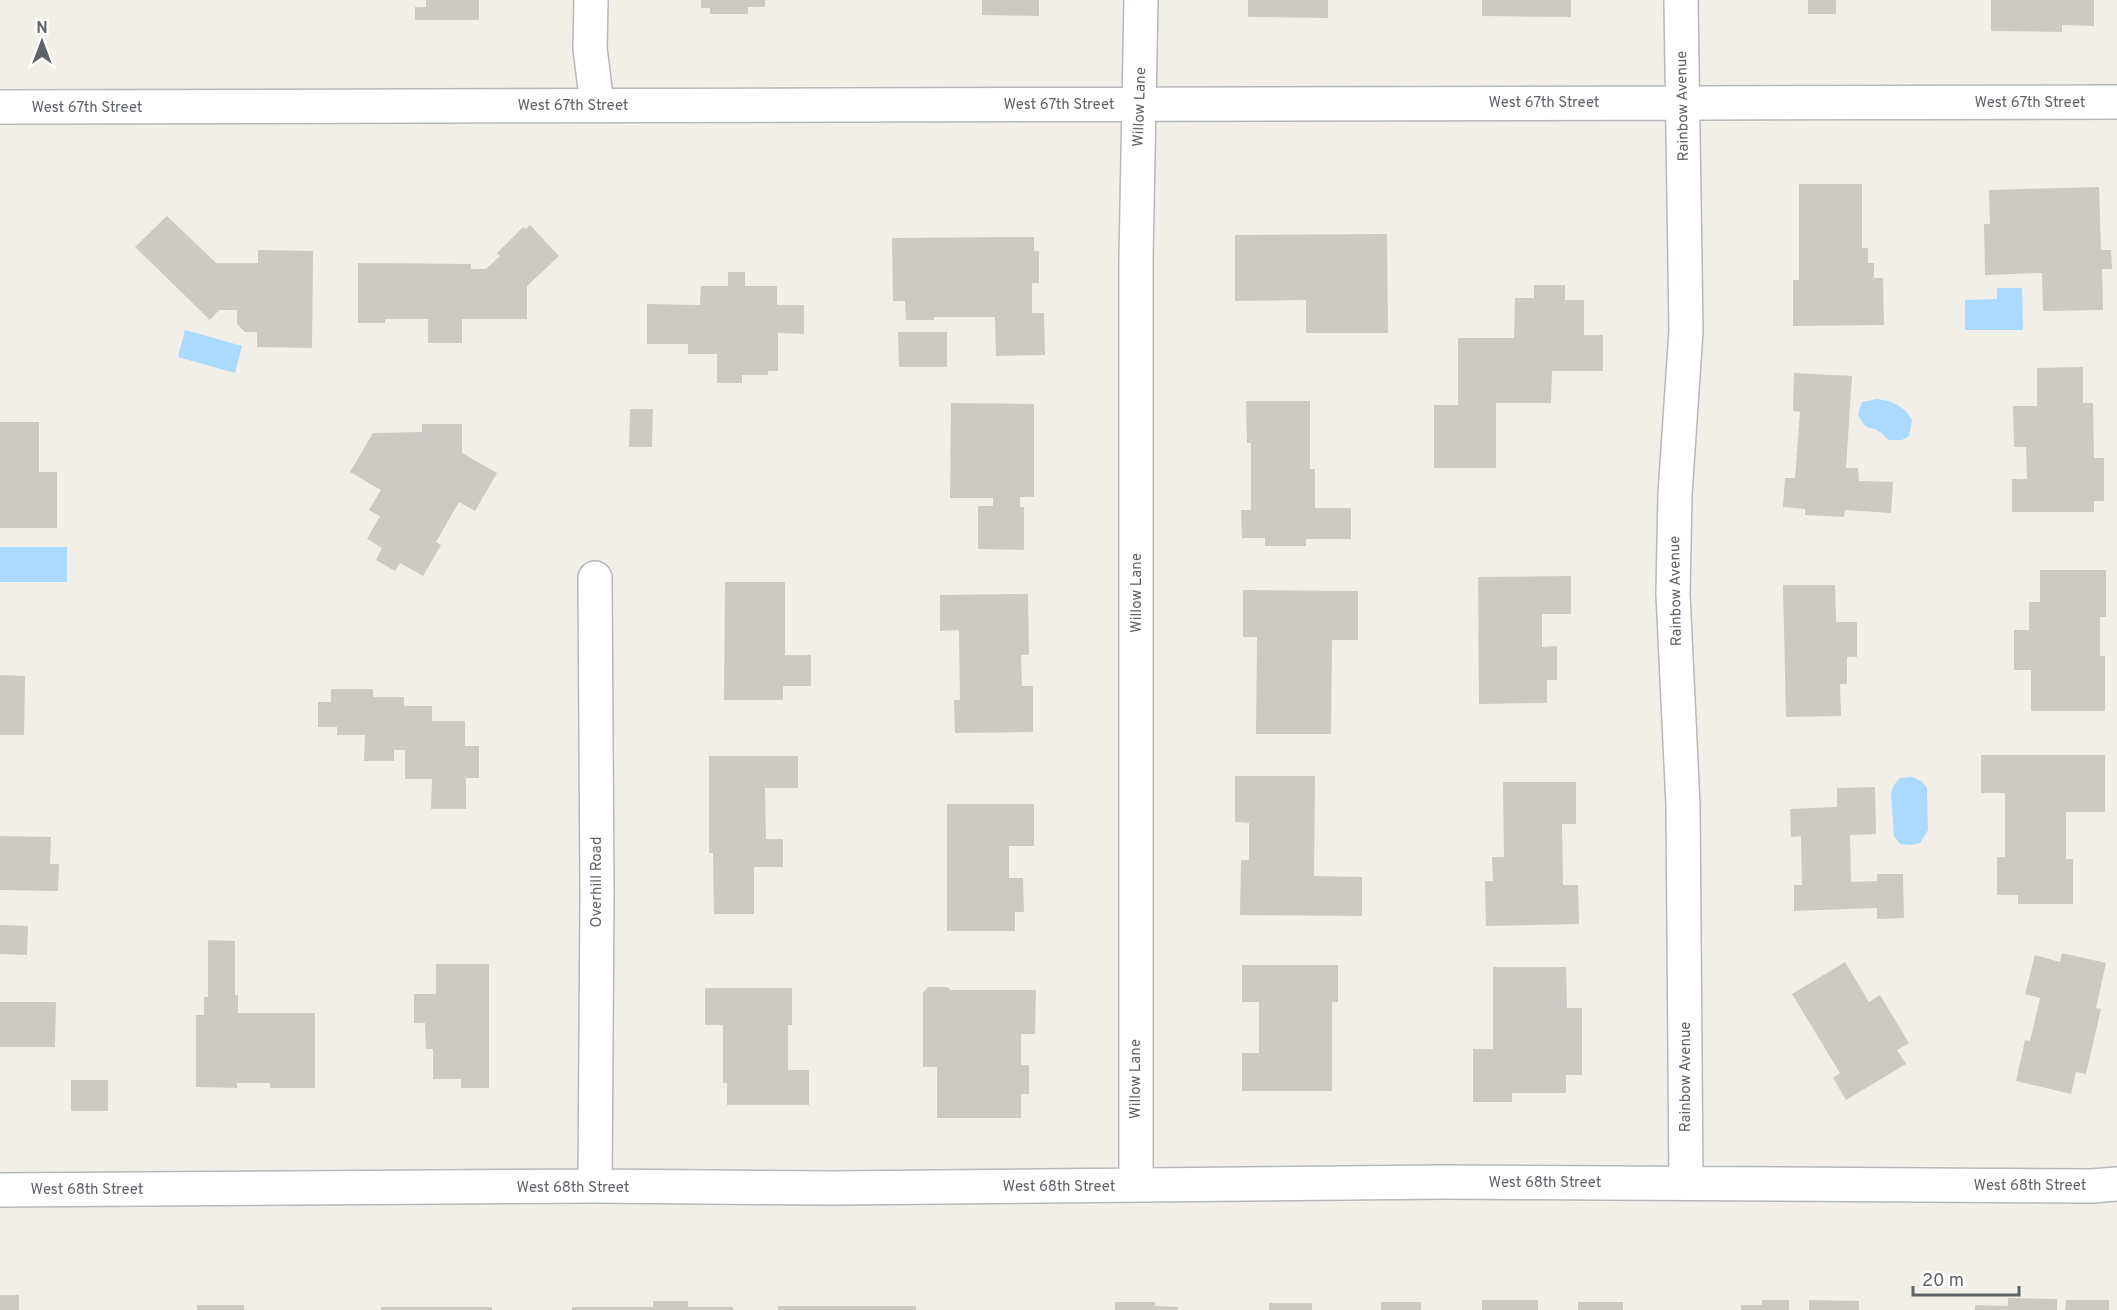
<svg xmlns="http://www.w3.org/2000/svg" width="2117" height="1310" font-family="Overpass,sans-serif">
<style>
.water{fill:#aadaff}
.building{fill:#cccac5}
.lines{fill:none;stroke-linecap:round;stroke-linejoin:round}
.minor-casing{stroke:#b5b8bc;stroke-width:36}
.minor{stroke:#fff;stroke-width:33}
.labels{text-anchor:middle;stroke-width:4.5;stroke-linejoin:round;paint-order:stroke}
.street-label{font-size:15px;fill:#5f6368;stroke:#fff}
</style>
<rect width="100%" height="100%" fill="#f1efe8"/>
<!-- water -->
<path class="water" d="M1997,288H2022L2023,330H1965V300L1997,299Z
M185,330L242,346L235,373L178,357Z
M1877,399C1893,401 1904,406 1912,420L1909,436L1902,440H1889C1886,438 1884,435 1881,433C1872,424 1866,434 1858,414L1862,402Z
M0,547H67V582H0Z
M1912,777L1921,781L1927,788L1928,830L1920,843L1911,845L1900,844L1894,836L1891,793L1894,785L1900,778Z"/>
<!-- building -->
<path class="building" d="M426,0H479V20H415V7H426Z
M701,0H765V7H748V14H710V8H701Z
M982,0H1039V16L982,15Z
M1248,0H1328V18L1248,17Z
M1482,0H1571V17L1482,16Z
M1808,0H1836V14H1808Z
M1991,0H2094V26L2062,25V32L1991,31Z
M1799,184H1862V248H1868V263H1874V278H1883L1884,325L1793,326V280H1799Z
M2099,187L2101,250H2111L2112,269H2102L2103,310L2043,311L2042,273L1985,275L1984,224H1990L1989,190Z
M167,216L216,263H258V250L313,251L312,348L257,347V332H245L237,324V310H219L210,320L135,247Z
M530,225L559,256L527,286V319H462V343H428V319H385V323H358V263L471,264V269H486L500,256L497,253L523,227L526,229Z
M1387,234L1388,333H1306V300L1235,301V235Z
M1034,237V251H1039V283H1032V313H1044L1045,355L996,356L995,317H934V320H906L905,301H893L892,238Z
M728,272H745V286H777V305H804V334L778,333V371H768V375H742V383H717V354H688V344H647V304L700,305L701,286H728Z
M1534,285H1565V300H1584V335H1603V371H1552L1551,403H1496V468H1434V405H1458V338H1514L1515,298H1534Z
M898,332H947V367H899Z
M2083,367V403H2093L2094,458H2104V501H2094V512H2012V479H2027L2026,447H2014L2013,406H2037V368Z
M1794,373L1852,376L1846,468H1858L1859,481L1893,482L1891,513L1845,510L1844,517L1805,515V509L1783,507L1785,478H1795L1800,412L1793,411Z
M1246,401H1310V469H1315V508H1351V539H1306V546H1265V538H1242L1241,510H1251V443H1247Z
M951,403L1034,404V497H1020V507H1024V550L978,549V506H993V498H950Z
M630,409H653L652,447H629Z
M0,422H39V472H57V528H0Z
M422,424H462V453L497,473L475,511L459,502L436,542L441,545L423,576L400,563L395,571L376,560L382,548L367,539L380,516L369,510L381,490L350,472L373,433L422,432Z
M2040,570H2106V617H2100V656H2105V711H2031V670H2014V630H2029V602H2040Z
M1571,576V614H1542V647L1557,646V680H1547V703L1479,704L1478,577Z
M725,582H785V655H811V686H783V700H724Z
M1783,585H1835L1836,622H1857V657H1847V684H1840L1841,716L1786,717Z
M1243,590L1358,591V640H1332L1331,734H1256L1257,637H1243Z
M1028,594L1029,655H1021L1022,686H1033V732L955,733L954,700H960L959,630L940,631V595Z
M0,675L25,676L24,735H0Z
M331,689H373V697H404V706H432V721H465V746H479V778H466V809H431L432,779H405V750H394V761H364L365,735H337V727H318V702H331Z
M1981,755H2105V812H2066V859H2073V904H2018V895H1997V857H2005V793H1981Z
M709,756H798V788H765L766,839H783V867H754V914H714L713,853H709Z
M1235,776H1315L1314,876L1362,877V916L1240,915L1241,860H1249V823L1235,822Z
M1503,782H1576V824H1562L1563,885H1578L1579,924L1486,926L1485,881H1493L1492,857H1504Z
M1875,787L1876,834L1850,835L1851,882L1877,881V874H1903L1904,918L1877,919V908L1794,911V885H1802L1801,836L1791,837L1790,809L1837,807V788Z
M947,804H1034V846H1009V878H1023L1024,912H1015V931H947Z
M0,836L51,837L50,864H59L58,891L0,890Z
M0,925L28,926L27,955L0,954Z
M208,940L235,941V995H238V1013H315V1088H270V1083H237V1088L196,1087V1015H204V997H208Z
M2062,953L2106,963L2096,1008L2101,1009L2086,1074L2076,1072L2071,1094L2016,1081L2025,1040L2030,1041L2040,998L2025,994L2035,955L2060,962Z
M1845,962L1869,1002L1880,995L1909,1043L1897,1050L1906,1064L1846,1100L1833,1078L1840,1073L1792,994Z
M436,964H489V1088H461V1079H433V1049H426L425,1023H414V994H436Z
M1242,965H1338V1002H1332V1091H1242V1053H1259V1002H1242Z
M1493,967H1566L1567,1008H1582V1075H1566V1093H1512V1102H1473V1049H1493Z
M928,987H947L951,990H1036L1035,1034H1021V1065H1029V1094H1021V1118H937V1067H923V993Z
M705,988H792V1025H788V1070H809V1105H727V1083H723V1025H705Z
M0,1002H56L55,1047H0Z
M71,1080H108V1111H71Z
M0,1295H19V1310H0Z
M2008,1298L2057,1299V1310H1975V1305L2008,1306Z
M1482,1300H1538V1310H1482Z
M1762,1300H1789V1310H1741V1305H1762Z
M1809,1300L1859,1301V1310H1809Z
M2066,1300H2109V1310H2065Z
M653,1301H688V1307H733V1310H572V1307H653Z
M1115,1302H1155V1306L1178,1307V1310H1115Z
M1381,1302H1421V1310H1381Z
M1578,1302H1623V1310H1578Z
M1269,1303H1312V1310H1269Z
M197,1305H244V1310H197Z
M778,1306H916V1310H778Z
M381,1307H492V1310H381Z"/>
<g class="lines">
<defs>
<path id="minor" d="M591,0L590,48L597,105
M1681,0L1686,331L1675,494L1673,594L1683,805L1686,1183
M0,107L2117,102
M1136,1185V259L1141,0
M595,1186L597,893L595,578
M0,1190L595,1186L833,1188L1443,1182L2092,1186L2117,1184"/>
</defs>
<!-- minor casing -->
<use href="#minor" class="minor-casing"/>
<!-- minor -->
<use href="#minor" class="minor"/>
</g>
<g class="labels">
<!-- street labels -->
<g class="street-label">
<text x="1544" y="107">West 67th Street</text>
<text x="2030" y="107">West 67th Street</text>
<text x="1059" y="109">West 67th Street</text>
<text x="573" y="110">West 67th Street</text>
<text transform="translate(1682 106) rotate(-91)" y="5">Rainbow Avenue</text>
<text x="87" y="112">West 67th Street</text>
<text transform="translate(1139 107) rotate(-88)" y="5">Willow Lane</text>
<text transform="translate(1675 591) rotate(-91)" y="5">Rainbow Avenue</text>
<text transform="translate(1136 593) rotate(-90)" y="5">Willow Lane</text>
<text transform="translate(596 882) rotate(-90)" y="5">Overhill Road</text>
<text transform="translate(1685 1077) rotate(-90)" y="5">Rainbow Avenue</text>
<text transform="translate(1135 1079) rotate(-90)" y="5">Willow Lane</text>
<text x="1545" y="1187">West 68th Street</text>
<text x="2030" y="1190">West 68th Street</text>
<text x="1059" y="1191">West 68th Street</text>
<text x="573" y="1192">West 68th Street</text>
<text x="87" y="1194">West 68th Street</text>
</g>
</g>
<!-- north arrow -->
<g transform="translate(42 42)" stroke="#ffffff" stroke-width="4.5" paint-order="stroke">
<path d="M0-4.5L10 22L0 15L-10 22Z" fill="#5f6368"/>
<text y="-9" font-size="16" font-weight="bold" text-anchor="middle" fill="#5f6368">N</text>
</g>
<!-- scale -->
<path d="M1913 1286v9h106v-9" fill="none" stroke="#5f6368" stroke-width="3"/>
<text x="1922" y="1286" font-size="18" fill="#5f6368" stroke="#ffffff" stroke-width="4.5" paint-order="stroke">20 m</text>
</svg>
